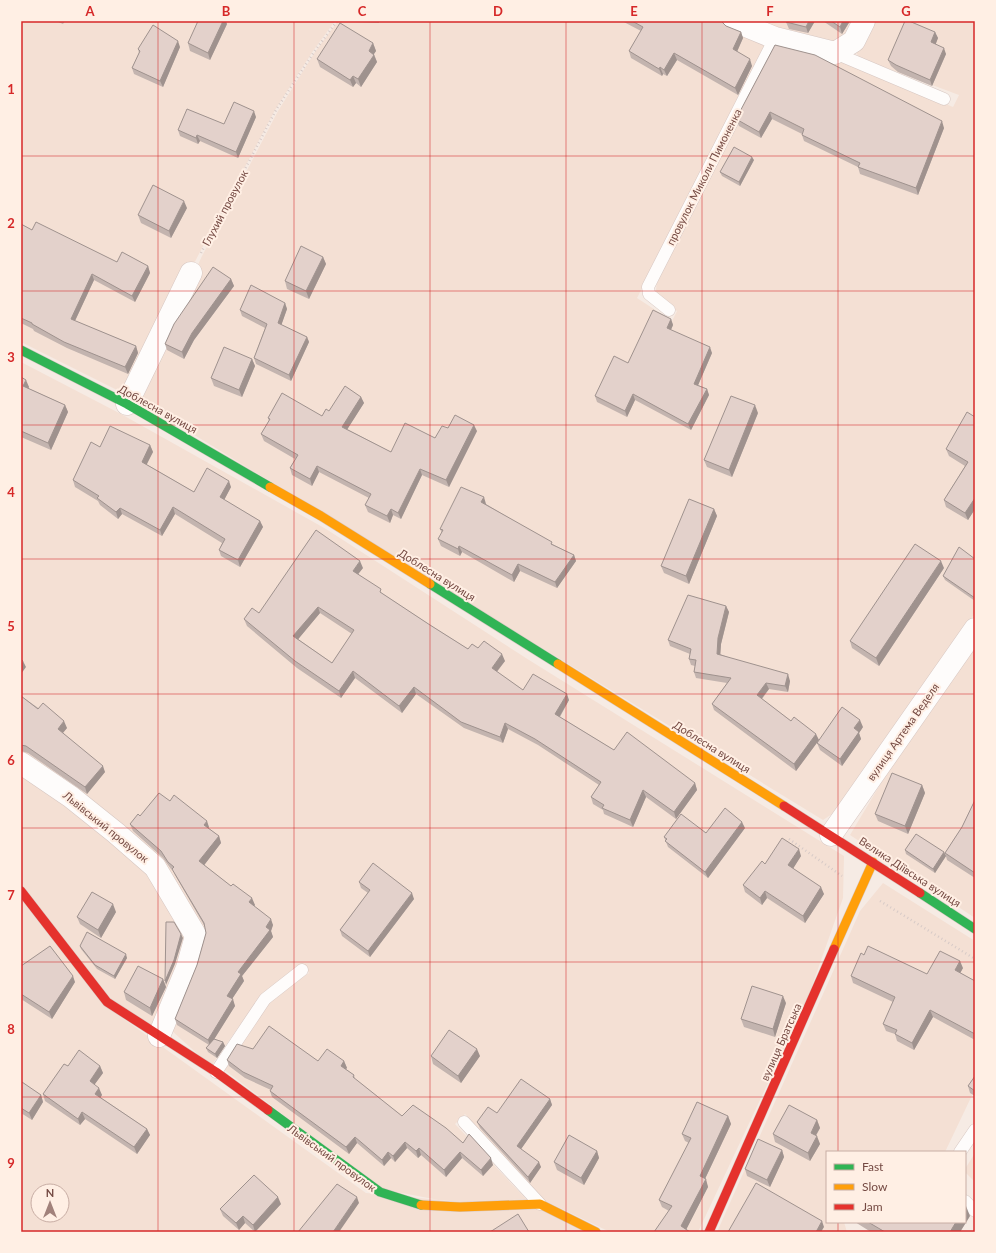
<svg xmlns="http://www.w3.org/2000/svg" width="996" height="1253" font-family="Lato,sans-serif">
<style>
.residential{fill:#f4e0d4;fill-rule:evenodd}
.lines{fill:none;stroke-linecap:round;stroke-linejoin:round}
.lane-casing{stroke:#d7c7c2;stroke-width:13}
.street-casing{stroke:#d7c7c2;stroke-width:23}
.fast-casing{stroke:#d6c6c1;stroke-width:10}
.slow-casing{stroke:#d6c6c1;stroke-width:10}
.jam-casing{stroke:#d6c6c1;stroke-width:10}
.path{stroke:#d7cac7;stroke-width:2.5;stroke-dasharray:1 3;stroke-linecap:butt}
.lane{stroke:#fefcfb;stroke-width:12}
.street{stroke:#fefcfb;stroke-width:22}
.fast{stroke:#30b455;stroke-width:9}
.slow{stroke:#ff9f0a;stroke-width:9}
.jam{stroke:#e5322d;stroke-width:9}
.wall{fill:#c3b4af;fill-rule:evenodd}
.shaded-wall{fill:#9f928e}
.building{fill:#e3d1cb;stroke:#9f928e;fill-rule:evenodd}
.grid{fill:none;stroke:#d62828;stroke-width:1;stroke-opacity:0.55}
.labels{text-anchor:middle;stroke-width:4;stroke-linejoin:round;paint-order:stroke}
.street-label{font-size:11px;fill:#754a43;stroke:#ffefe4}
.neatline{fill:none;stroke:#d62828;stroke-width:1.5}
.grid-label{font-size:13px;text-anchor:middle;font-weight:bold;fill:#d62828}
</style>
<rect width="100%" height="100%" fill="#f6ebe4"/>
<!-- residential -->
<path class="residential" d="M21,21H335L313,51L275,110L125,394L21,342Z
M338,21H724L769,41L637,298L672,321L677,311L661,300L656,290L657,280L778,43L833,57L953,107L959,95L860,58L854,50L872,21H975V613L885,746L841,808L823,820L139,401L172,321L202,256L278,111L315,52Z
M752,21H858L847,36L833,44Z
M21,362L121,414L326,529L529,660L844,856L843,898L807,1000L698,1232H610L531,1194L492,1144L465,1114L455,1124L526,1199L460,1204L381,1189L223,1069L268,1002L309,973L301,964L261,995L211,1066L172,1031L191,970L181,898L21,759Z
M975,640V918L850,835L896,758Z
M21,768L150,871L191,949L157,1029L110,1000L21,884Z
M883,883L975,941V1089L945,1152H827V1222H844L847,1232H717L860,911Z
M21,899L103,1004L366,1193L543,1210L586,1232H21ZM38,1191H62V1215H38Z
M975,1153V1182L965,1172V1169Z"/>
<g class="lines">
<defs>
<path id="lane" d="M835,53L944,99
M669,310L649,294L648,287L775,38
M216,1072L265,999L302,970
M464,1122L540,1204
M960,1152L975,1130
M965,1201L975,1211"/>
<path id="street" d="M734,21L775,38L835,53L854,41L864,21
M127,404L191,273
M21,763L71,797L116,833L155,867L196,936L187,968L159,1036
M831,835L975,629"/>
<path id="fast" d="M21,350L127,404L270,487
M430,584L558,664
M920,893L975,929
M268,1110L380,1192L421,1205"/>
<path id="slow" d="M270,487L321,516L430,584
M558,664L784,806
M834,949L873,862
M421,1205L460,1207L540,1204L596,1232"/>
<path id="jam" d="M784,806L920,893
M21,891L107,1002L216,1072L268,1110
M709,1232L834,949"/>
</defs>
<!-- lane casing -->
<use href="#lane" class="lane-casing"/>
<!-- street casing -->
<use href="#street" class="street-casing"/>
<!-- fast casing -->
<use href="#fast" class="fast-casing"/>
<!-- slow casing -->
<use href="#slow" class="slow-casing"/>
<!-- jam casing -->
<use href="#jam" class="jam-casing"/>
<!-- path -->
<path class="path" d="M201,253L276,110L314,52L337,21
M789,839L842,876
M880,901L975,959"/>
<!-- lane -->
<use href="#lane" class="lane"/>
<!-- street -->
<use href="#street" class="street"/>
<!-- fast -->
<use href="#fast" class="fast"/>
<!-- slow -->
<use href="#slow" class="slow"/>
<!-- jam -->
<use href="#jam" class="jam"/>
</g>
<!-- wall -->
<path class="wall" d="M56,21H65L63,24Z
M355,21H379V23L356,22Z
M622,21H721L726,26L741,32L743,38L737,52L752,66L738,95L677,60L667,76L663,74L662,76L631,58L629,51L641,31Z
M815,21L808,33L789,29L786,22Z
M823,21H850L842,34Z
M227,24L210,60L190,51L188,43Z
M935,32L938,38L935,44L946,54L932,86L898,72L891,66L888,60Z
M373,43L376,51L374,54L377,62L361,87L356,83L353,87L320,67L317,59Z
M775,45L944,128L918,195L860,174L858,167L804,141L802,135V134L772,119L761,138L739,126L736,119Z
M180,47L163,87L134,74L132,68L139,53L138,49Z
M256,117L238,158L200,141L198,144L180,136L178,130L224,124Z
M754,160L740,186L722,176L720,172Z
M187,208L171,238L141,223L138,215Z
M21,224L32,230L117,262L148,266L150,273L135,302L94,280L75,321L136,346L138,353L128,374L67,348L34,331L33,329L21,323Z
M323,257L326,264L309,299L287,289L285,281Z
M231,279L234,286L194,340L184,359L167,350L165,344Z
M285,303L287,309L281,325L307,337L309,342L291,381L256,364L254,358L265,328L242,316L240,310Z
M671,319L673,325L671,330L712,353L698,385L707,389L709,395L691,430L635,400L627,417L597,402L595,396Z
M252,359L255,366L242,397L214,386L211,378Z
M21,377L29,387L28,388L65,405L68,412L51,450L21,437Z
M361,397L364,403L347,429L391,452L435,438L448,428L477,431L449,487L422,475L401,519L393,515L390,523L368,512L365,505L369,498L319,472L312,486L292,475L290,468L295,459L264,441L261,434L269,421L268,418L322,416L329,411Z
M758,413L732,477L707,467L704,460Z
M975,417V509L968,520L946,507L944,500L965,466L949,456L946,449Z
M150,445L153,452L146,464L194,492L231,487L224,500L260,521L263,527L240,567L221,556L219,550L222,543L175,514L162,536L122,514L118,519L100,505L98,501L75,487L73,480L100,447Z
M486,504L554,545L574,555L576,561L557,588L520,571L514,582L462,552L460,556L441,546L438,539L442,533L440,529Z
M714,509L717,516L689,584L664,573L661,566Z
M975,559V601L945,580L943,576Z
M363,568L358,574L383,594L430,625L468,649L478,648L505,661L497,672L523,690L569,700L560,717L614,750L695,783L697,790L676,819L646,797L633,827L604,814L603,810L593,804L591,797L599,785L538,745L508,729L503,743L464,728L416,694L402,713L355,678L341,698L297,668L247,626L244,619ZM320,613L352,634L332,663L298,639Z
M944,568L879,666L852,648L850,641Z
M726,606L729,612L721,644L720,654L790,681L788,692L769,689L762,699L791,721L819,740L796,771L714,710L712,704L727,683L696,678L694,672L695,666L691,665L689,659L690,654L670,646L668,640Z
M21,696L67,728L63,733L105,772L87,794L28,753L21,751Z
M863,727L859,733L861,739L842,766L820,750L817,743Z
M922,785L925,793L908,834L878,821L875,814Z
M975,800V878L947,860L945,853L962,827Z
M170,801L209,827L208,828L219,836L221,843L204,865L255,905L254,906L273,925L271,931L273,937L242,976L244,981L232,999L235,1006L214,1039L223,1042L225,1046L217,1058L208,1052L206,1048L209,1045L177,1025L175,1019L197,965L206,933L205,927L175,875L173,870L171,869L163,858L133,831L130,824L140,816Z
M745,828L708,878L668,847L664,837Z
M905,850L944,852L946,856L935,873L906,854Z
M801,856L793,868L824,894L805,923L767,898L762,905L745,892L743,885L765,864Z
M359,882L414,899L370,957L342,936L340,930L368,893L361,888Z
M116,912L101,938L80,924L77,917Z
M80,946L127,958L115,979L97,969L81,949Z
M21,966L75,982L52,1019L21,999Z
M963,968L960,973L975,981V1040L933,1017L914,1050L897,1041L895,1034L886,1031L883,1024L893,1002L853,983L851,976L927,974Z
M163,979L166,987L152,1016L126,1000L124,992Z
M786,1003L775,1037L744,1027L741,1019Z
M253,1049L318,1061H344L347,1068L346,1069L354,1075L355,1079L402,1116L463,1143L493,1165L483,1176L462,1158L446,1177L421,1155L418,1158L407,1148L395,1162L391,1158L384,1166L357,1143L349,1154L272,1097L270,1091L271,1090L245,1078L229,1066L227,1060Z
M431,1056H480L461,1083L433,1064Z
M68,1066H100L103,1073L94,1085L102,1095L100,1097L147,1129L150,1135L137,1154L85,1119L80,1125L45,1101L43,1094Z
M975,1076V1096L970,1093L968,1086Z
M21,1084L41,1095L43,1102L32,1120L21,1113Z
M550,1099L552,1105L521,1149L541,1167L530,1183L480,1128L477,1122L497,1113Z
M728,1116L731,1124L705,1179L708,1187L686,1229L654,1232L669,1211L662,1207L659,1200L689,1143L685,1141L682,1134Z
M817,1120L820,1128L816,1136L820,1144L810,1161L775,1142L773,1134Z
M782,1150L784,1157L770,1187L747,1176L745,1169Z
M597,1151L599,1158L584,1185L557,1170L554,1162Z
M281,1204L255,1232L245,1223L239,1230L223,1216L220,1209Z
M970,1216L960,1232H871L855,1222H965Z"/>
<!-- shaded-wall -->
<path class="shaded-wall" d="M223,21H226L227,24L210,60L208,53Z
M809,21H815L808,33L806,27Z
M843,21H850L842,34L840,27Z
M741,32L743,38L735,56L733,49Z
M935,32L938,38L934,49L931,42Z
M178,41L180,47L163,87L160,81Z
M373,43L376,51L371,58L369,51Z
M944,48L946,54L932,86L930,80Z
M674,53L677,60L667,76L664,70Z
M374,55L377,62L361,87L358,79Z
M750,59L752,66L738,95L735,88Z
M660,67L663,74L662,76L659,69Z
M353,76L356,83L353,87L350,80Z
M254,111L256,117L238,158L236,152Z
M770,112L772,119L761,138L759,132Z
M942,121L944,128L918,195L916,188Z
M197,135L200,141L198,144L196,138Z
M752,157L754,160L740,186L739,182Z
M184,201L187,208L171,238L169,231Z
M323,257L326,264L309,299L306,291Z
M148,266L150,273L135,302L132,296Z
M92,274L94,280L73,325L71,319Z
M231,279L234,286L194,340L184,359L182,352L192,333Z
M285,303L287,309L280,329L278,323Z
M671,319L673,325L669,334L667,328Z
M307,337L309,342L291,381L289,375Z
M136,346L138,353L128,374L125,367Z
M710,347L712,353L696,390L694,384Z
M252,359L255,366L242,397L239,390Z
M26,380L29,387L26,393L23,386Z
M707,389L709,395L691,430L688,424Z
M633,394L635,400L627,417L625,411Z
M361,397L364,403L345,433L342,427Z
M65,405L68,412L51,450L48,443Z
M755,405L758,413L732,477L729,470Z
M474,425L477,431L449,487L446,480Z
M150,445L153,452L145,468L142,462Z
M317,466L319,472L312,486L310,479Z
M420,469L422,475L401,519L398,513Z
M229,481L231,487L222,504L220,497Z
M484,497L486,504L484,508L481,502Z
M975,498V509L968,520L965,513Z
M173,507L175,514L162,536L160,530Z
M120,508L122,514L118,519L116,512Z
M391,509L393,515L390,523L387,516Z
M714,509L717,516L689,584L686,576Z
M260,521L263,527L240,567L238,560Z
M459,546L462,552L460,556L458,549Z
M574,555L576,561L557,588L555,582Z
M360,561L363,568L355,578L353,571Z
M941,561L944,568L879,666L876,658Z
M518,564L520,571L514,582L512,575Z
M726,606L729,612L721,644L720,660L717,654L718,638Z
M318,607L320,613L295,643L293,636Z
M502,654L505,661L494,675L492,668Z
M23,661L26,667L21,674V664Z
M353,671L355,678L341,698L339,691Z
M788,674L790,681L788,692L785,686Z
M766,683L769,689L759,702L757,695Z
M414,687L416,694L402,713L399,706Z
M567,694L569,700L557,721L555,714Z
M860,720L863,727L859,733L861,739L842,766L840,759L854,728Z
M64,721L67,728L61,735L58,729Z
M505,723L508,729L503,743L500,737Z
M816,734L819,740L796,771L794,764Z
M103,766L105,772L87,794L85,787Z
M695,783L697,790L676,819L674,812Z
M922,785L925,793L908,834L905,826Z
M643,790L646,797L633,827L630,820Z
M207,821L209,827L206,831L204,825Z
M742,822L745,828L708,878L705,872Z
M219,836L221,843L202,868L199,861Z
M799,849L801,856L791,872L788,865Z
M944,852L946,856L935,873L933,869Z
M821,887L824,894L805,923L803,916Z
M765,891L767,898L762,905L760,898Z
M412,893L414,899L370,957L368,951Z
M252,898L255,905L252,909L249,902Z
M113,904L116,912L101,938L98,930Z
M271,919L273,925L271,931L273,937L242,976L244,981L230,1002L227,996L238,972L266,927Z
M181,934L183,938L175,964L166,985L165,981Z
M126,954L127,958L115,979L114,976Z
M960,961L963,968L958,977L955,970Z
M73,976L75,982L52,1019L49,1012Z
M163,979L166,987L152,1016L150,1008Z
M783,996L786,1003L775,1037L773,1029Z
M233,999L235,1006L210,1046L208,1040Z
M930,1010L933,1017L914,1050L912,1043Z
M223,1042L225,1046L217,1058L215,1054Z
M477,1049L480,1056L461,1083L458,1076Z
M344,1061L347,1068L343,1072L341,1066Z
M100,1066L103,1073L92,1088L90,1081Z
M99,1088L102,1095L98,1101L95,1094Z
M41,1095L43,1102L32,1120L29,1113Z
M550,1099L552,1105L519,1152L517,1146Z
M82,1112L85,1119L80,1125L78,1119Z
M728,1116L731,1124L703,1183L700,1176Z
M817,1120L820,1128L813,1140L811,1133Z
M147,1129L150,1135L137,1154L134,1147Z
M817,1136L820,1144L810,1161L808,1153Z
M355,1137L357,1143L349,1154L346,1147Z
M405,1142L407,1148L395,1162L393,1156Z
M419,1148L421,1155L418,1158L416,1151Z
M782,1150L784,1157L770,1187L767,1180Z
M597,1151L599,1158L584,1185L581,1178Z
M388,1152L391,1158L384,1166L382,1160Z
M460,1152L462,1158L446,1177L444,1170Z
M491,1158L493,1165L483,1176L481,1170Z
M539,1162L541,1167L530,1183L528,1177Z
M706,1179L708,1187L685,1232L681,1226Z
M278,1197L281,1204L255,1232L253,1225Z
M357,1197L359,1203L339,1232H333Z
M966,1206L970,1216L960,1232H950L956,1222H965V1207Z
M243,1216L245,1223L239,1230L236,1223Z
M822,1221L824,1227L821,1232H816Z"/>
<!-- building -->
<path class="building" d="M198,21H223L208,53L188,43Z
M632,21H721L726,26L741,32L733,49L750,59L735,88L674,53L664,70L660,67L659,69L629,51L643,27Z
M787,21H809L806,27L786,22Z
M831,21H843L840,27Z
M905,21H909L935,32L931,42L944,48L930,80L896,65L888,60Z
M340,23L373,43L369,51L374,55L358,79L353,76L350,80L317,59Z
M153,25L178,41L160,81L132,68L140,51L138,49Z
M775,45L815,55L942,121L916,188L858,167L860,163L802,135L804,129L770,112L759,132L736,119Z
M234,102L254,111L236,152L197,135L196,138L178,130L187,109L224,124Z
M734,147L752,157L739,182L720,172Z
M153,185L184,201L169,231L138,215Z
M36,222L117,262L122,252L148,266L132,296L92,274L71,319L136,346L125,367L64,342L32,324V323L21,318V224L32,230Z
M301,246L323,257L306,291L285,281Z
M213,267L231,279L192,333L182,352L165,344L174,324Z
M251,285L285,303L278,323L307,337L289,375L254,358L267,324L240,310Z
M653,310L671,319L667,328L710,347L694,384L707,389L688,424L633,394L625,411L595,396L614,356L628,363Z
M224,347L252,359L239,390L211,378Z
M21,377L26,380L23,386L65,405L48,443L21,431Z
M345,386L361,397L342,427L391,452L405,423L435,438L442,426L448,428L455,415L474,425L446,480L420,469L398,513L391,509L387,516L365,505L371,494L317,466L310,479L290,468L298,455L261,434L270,419L268,418L282,393L322,416L326,409L329,411Z
M731,396L755,405L729,470L704,460Z
M967,412L975,417V498L965,513L944,500L968,462L946,449Z
M110,426L150,445L142,462L194,492L207,468L229,481L220,497L260,521L238,560L219,550L225,539L173,507L160,530L120,508L116,512L97,498L99,496L73,480L91,442L100,447Z
M461,487L484,497L481,502L552,542L551,544L574,555L555,582L518,564L512,575L459,546L458,549L438,539L443,530L440,529Z
M689,499L714,509L686,576L661,566Z
M316,530L360,561L353,571L381,589L380,592L430,625L468,649L472,644L478,648L484,641L502,654L492,668L523,690L533,674L567,694L555,714L614,750L627,732L695,783L674,812L643,790L630,820L602,808L604,805L591,797L601,782L535,739L505,723L500,737L461,722L414,687L399,706L353,671L339,691L295,661L244,619L252,608L259,613ZM318,607L354,630L332,663L293,636Z
M915,544L941,561L876,658L850,641Z
M959,547L975,559V598L943,576Z
M688,595L726,606L718,638L717,654L788,674L785,686L766,683L757,695L791,721L794,717L816,734L794,764L712,704L731,678L694,672L696,660L689,659L691,649L668,640Z
M21,659L23,661L21,664Z
M21,696L38,709L43,703L64,721L58,729L103,766L85,787L26,746L21,745Z
M842,707L860,720L854,728L859,732L840,759L817,743Z
M892,773L922,785L905,826L875,814Z
M159,793L170,801L174,795L207,821L204,825L219,836L199,861L231,886L233,884L252,898L249,902L271,919L266,927L270,930L238,972L241,974L227,996L233,999L208,1040L175,1019L197,965L206,933L204,923L172,869L174,867L168,862L161,851L130,824L138,814L140,816Z
M975,800V873L945,853L962,827Z
M725,808L742,822L705,872L665,841L667,839L664,837L681,814L706,833Z
M916,834L944,852L933,869L905,850Z
M782,838L799,849L788,865L821,887L803,916L765,891L760,898L743,885L762,861L765,864Z
M373,863L412,893L368,951L340,930L370,890L359,882Z
M92,892L113,904L98,930L77,917Z
M166,922H174L181,934L174,960L165,981Z
M87,932L126,954L114,976L95,965L80,946Z
M50,946L73,976L49,1012L21,994V966Z
M868,946L927,974L940,951L960,961L955,970L975,981V1034L930,1010L912,1043L895,1034L897,1030L883,1024L895,997L851,976L861,953L864,955Z
M138,966L163,979L150,1008L124,992Z
M752,986L783,996L773,1029L741,1019Z
M269,1026L318,1061L327,1049L344,1061L341,1066L354,1075L353,1077L402,1116L413,1105L446,1128L463,1143L469,1134L491,1158L481,1170L460,1152L444,1170L419,1148L416,1151L405,1142L393,1156L388,1152L382,1160L355,1137L346,1147L270,1091L273,1086L243,1072L227,1060L237,1044L253,1049Z
M449,1030L477,1049L458,1076L431,1056Z
M214,1039L223,1042L215,1054L206,1048Z
M79,1050L100,1066L90,1081L99,1088L95,1094L147,1129L134,1147L82,1112L78,1119L43,1094L64,1064L68,1066Z
M975,1076V1091L968,1086Z
M521,1079L550,1099L517,1146L539,1162L528,1177L477,1122L488,1107L497,1113Z
M22,1082L41,1095L29,1113L21,1108V1084Z
M697,1102L728,1116L700,1176L706,1179L681,1226L690,1232H654L672,1206L659,1200L691,1138L682,1134Z
M789,1105L817,1120L811,1133L817,1136L808,1153L773,1134Z
M569,1135L597,1151L581,1178L554,1162Z
M758,1139L782,1150L767,1180L745,1169Z
M254,1175L278,1197L253,1225L243,1216L236,1223L220,1209Z
M756,1183L822,1221L816,1232H728Z
M337,1184L357,1197L333,1232H298Z
M518,1214L529,1232H490Z
M868,1222H956L950,1232H885Z"/>
<!-- grid -->
<path class="grid" d="M158,21V1232M294,21V1232M430,21V1232M566,21V1232M702,21V1232M838,21V1152M21,156H975M21,291H975M21,425H975M21,559H975M21,694H975M21,828H975M21,962H975M21,1097H975M838,1222V1232"/>
<g class="labels">
<!-- street labels -->
<g class="street-label">
<text transform="translate(704 177) rotate(-63)" y="4">провулок Миколи Пимоненка</text>
<text transform="translate(225 208) rotate(-62)" y="4">Глухий провулок</text>
<text transform="translate(158 409) rotate(29)" y="4">Доблесна вулиця</text>
<text transform="translate(437 575) rotate(32)" y="4">Доблесна вулиця</text>
<text transform="translate(903 732) rotate(-55)" y="4">вулиця Артема Веделя</text>
<text transform="translate(712 747) rotate(32)" y="4">Доблесна вулиця</text>
<text transform="translate(106 827) rotate(39)" y="4">Львівський провулок</text>
<text transform="translate(910 872) rotate(33)" y="4">Велика Діївська вулиця</text>
<text transform="translate(781 1042) rotate(-66)" y="4">вулиця Братська</text>
<text transform="translate(332 1158) rotate(36)" y="4">Львівський провулок</text>
</g>
</g>
<!-- border -->
<rect width="996" height="1253" fill="none" stroke="#ffefe4" stroke-width="44"/>
<!-- legend -->
<rect x="826" y="1151" width="140" height="72" fill="#ffefe4" stroke="#c8ada4"/>
<rect x="834" y="1164" width="20" height="6" fill="#30b455" stroke="#c8ada4"/>
<text x="862" y="1171" font-size="12" fill="#754a43">Fast</text>
<rect x="834" y="1184" width="20" height="6" fill="#ff9f0a" stroke="#c8ada4"/>
<text x="862" y="1191" font-size="12" fill="#754a43">Slow</text>
<rect x="834" y="1204" width="20" height="6" fill="#e5322d" stroke="#c8ada4"/>
<text x="862" y="1211" font-size="12" fill="#754a43">Jam</text>
<!-- north arrow -->
<g transform="translate(50 1203)"><circle r="19" fill="#ffefe4" stroke="#c8ada4"/>
<path d="M0-3L7 15L0 10L-7 15Z" fill="#a2827b"/>
<text y="-6" font-size="11" font-weight="bold" text-anchor="middle" fill="#754a43">N</text>
</g>
<rect x="22" y="22" width="952" height="1209" class="neatline"/>
<g class="grid-label">
<text x="90" y="16">A</text>
<text x="226" y="16">B</text>
<text x="362" y="16">C</text>
<text x="498" y="16">D</text>
<text x="634" y="16">E</text>
<text x="770" y="16">F</text>
<text x="906" y="16">G</text>
<text x="11" y="94">1</text>
<text x="11" y="228">2</text>
<text x="11" y="362">3</text>
<text x="11" y="497">4</text>
<text x="11" y="631">5</text>
<text x="11" y="765">6</text>
<text x="11" y="900">7</text>
<text x="11" y="1034">8</text>
<text x="11" y="1168">9</text>
</g>
</svg>
